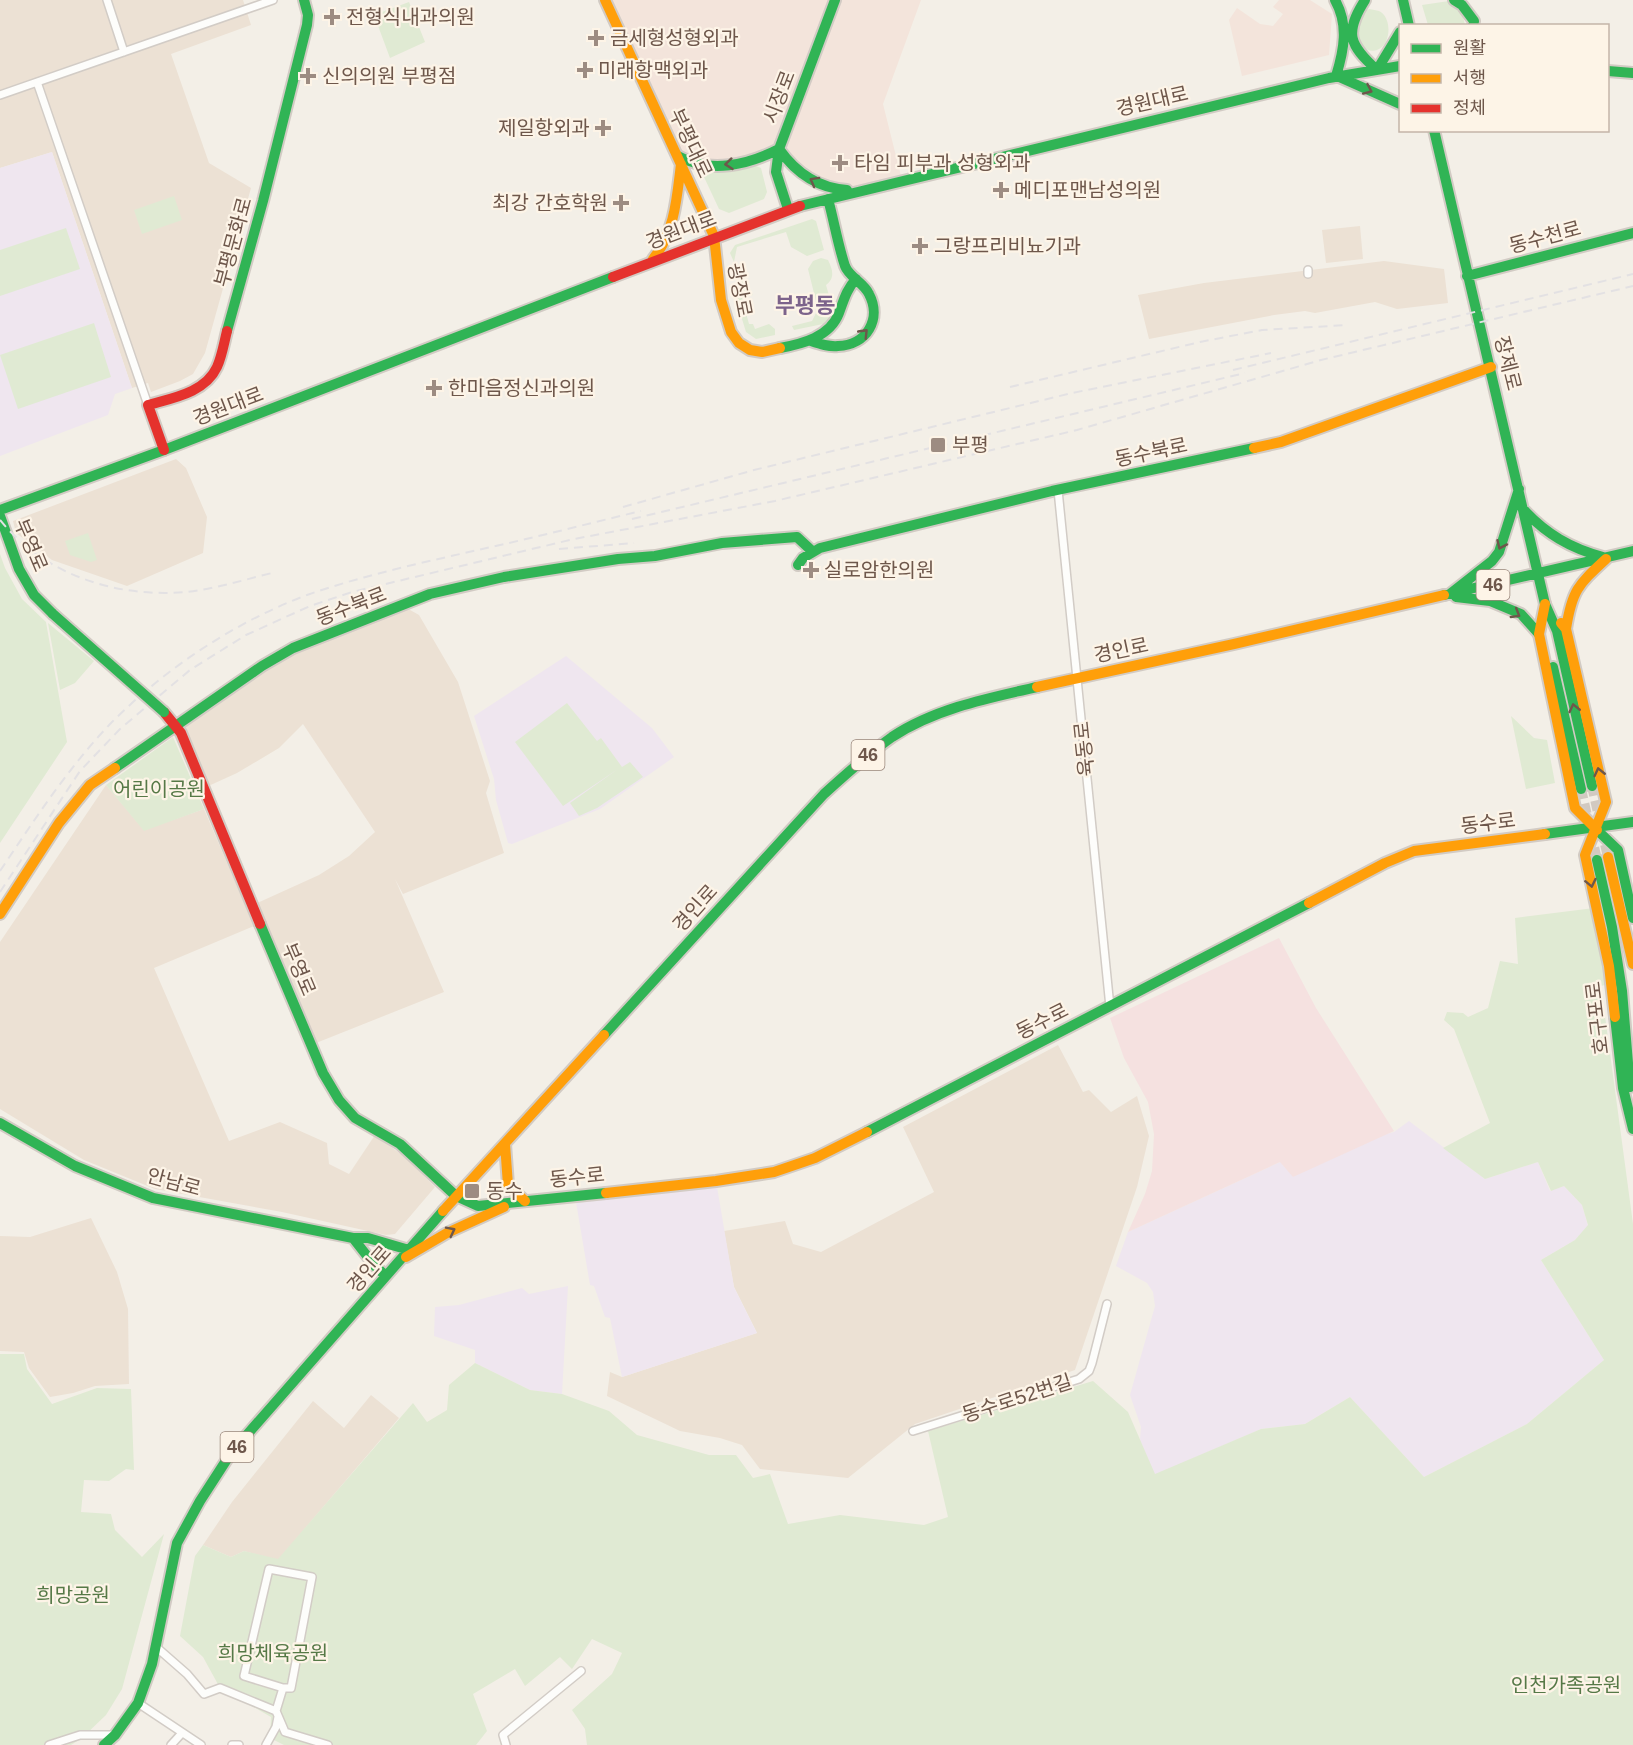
<svg xmlns="http://www.w3.org/2000/svg" width="1633" height="1745" font-family="Arial,'Noto Sans KR',sans-serif">
<style>
.residential{fill:#ece1d4}
.commercial{fill:#f3e4db}
.education{fill:#efe6ef}
.medical{fill:#f5e1e0}
.green{fill:#e0ead3}
.lines{fill:none;stroke-linecap:round;stroke-linejoin:round}
.secondary-tunnel{stroke:#d2c9c0;stroke-width:10;stroke-dasharray:10 5;stroke-linecap:butt}
.street-casing{stroke:#d2ccc6;stroke-width:10}
.fast-casing{stroke:#d2cbc4;stroke-width:14}
.slow-casing{stroke:#d2cbc4;stroke-width:14}
.jam-casing{stroke:#d2cbc4;stroke-width:14}
.street{stroke:#fdfdfb;stroke-width:7}
.fast{stroke:#30b455;stroke-width:10}
.slow{stroke:#ff9f0a;stroke-width:10}
.jam{stroke:#e5322d;stroke-width:10}
.rail{stroke:#e3e1e3;stroke-width:2;stroke-dasharray:9 6;stroke-linecap:butt}
.fast-bridge-casing{stroke:#d2cbc4;stroke-width:14;stroke-linecap:butt}
.fast-bridge{stroke:#30b455;stroke-width:10}
.oneway{stroke:#6e574b}
.poi-dot{fill:#9d8c82;stroke:#fdf4e7;stroke-width:2}
.labels{text-anchor:middle;stroke-width:4.5;stroke-linejoin:round;paint-order:stroke}
.shield{fill:#fdf4e7;stroke:#99867a;stroke-width:1.5}
.shield-label{font-size:18px;font-weight:bold;fill:#6e574b}
.poi-label{font-size:20px;fill:#6e574b;stroke:#fdf4e7;text-anchor:start}
.street-label{font-size:20px;fill:#6e574b;stroke:#fdf4e7}
.park-label{font-size:20px;fill:#567947;stroke:#fdf4e7}
.quarter-label{font-size:22px;font-weight:bold;fill:#7c638b;stroke:#fdf4e7}
</style>
<rect width="100%" height="100%" fill="#f3efe7"/>
<!-- residential -->
<path class="residential" d="M0,0H243L251,25L171,54L209,163L251,188L205,353L193,374L180,381L151,392L148,383L132,388L52,152L0,168Z
M1360,226L1363,259L1326,263L1322,230Z
M1384,261L1444,269L1448,303L1397,309L1375,302L1315,313L1305,311L1274,315L1149,339L1138,295L1204,283Z
M176,459L186,468L207,517L203,553L127,586L52,560L16,533L13,521Z
M403,606L419,615L458,682L490,781L486,793L504,853L403,894L395,879L444,992L311,1045L253,905L319,875L349,856L375,832L303,724L279,748L237,773L204,788L176,726L262,666Z
M106,785L144,830L204,809L254,926L154,968L229,1141L280,1122L327,1143L329,1164L349,1174L375,1135L406,1158L435,1187L395,1234L386,1235L282,1212L155,1189L84,1160L0,1109V942Z
M1058,1045L1083,1092L1089,1090L1111,1112L1137,1096L1149,1136L1137,1187L1075,1370L915,1424L848,1478L760,1469L742,1445L720,1438L680,1431L607,1396L610,1372L622,1377L757,1333L734,1287L724,1231L785,1221L793,1244L821,1252L934,1192L903,1127Z
M91,1218L117,1272L128,1309L129,1384L95,1386L73,1393L50,1397L29,1368L24,1352L0,1351V1236L30,1237Z
M371,1395L399,1418L278,1560L244,1551L231,1557L203,1545L232,1502L313,1401L344,1428Z"/>
<!-- commercial -->
<path class="commercial" d="M605,0H921L883,104L902,180L860,190L816,184L779,149L708,166L678,156Z
M1279,0H1310L1332,14L1329,55L1242,76L1229,20L1237,8L1260,24L1273,26L1283,14L1273,7Z"/>
<!-- education -->
<path class="education" d="M52,152L132,388L115,394L108,415L0,456V168Z
M566,656L652,728L674,757L600,809L512,844L508,843L496,800L494,779L474,716Z
M1409,1121L1485,1179L1538,1162L1550,1191L1564,1186L1582,1205L1588,1226L1575,1240L1541,1260L1604,1360L1527,1424L1424,1477L1350,1397L1305,1424L1261,1429L1155,1475L1140,1440L1141,1427L1130,1395L1155,1306L1153,1292L1147,1283L1116,1266L1128,1232L1280,1162L1394,1132Z
M716,1181L734,1287L757,1333L622,1377L610,1318L605,1317L594,1286L590,1285L575,1196Z
M568,1286L562,1394L530,1390L475,1363V1350L434,1336L435,1307L459,1305L522,1288L529,1294Z"/>
<!-- medical -->
<path class="medical" d="M1279,938L1316,1008L1394,1131L1293,1177L1280,1162L1128,1232L1145,1194L1152,1171L1154,1134L1148,1102L1124,1058L1110,1018Z"/>
<!-- green -->
<path class="green" d="M1449,1L1462,12L1465,25H1428L1422,5Z
M409,2L425,42L390,58L374,15Z
M1369,9C1373,10 1376,10 1379,11C1397,19 1389,67 1358,45C1352,31 1354,16 1369,9Z
M756,166L761,168L767,192L764,199L729,213L719,209L704,177L707,172Z
M174,196L182,220L142,234L134,210Z
M812,219L816,221L824,250L807,256L791,247L786,232L737,247L734,262L730,253L735,245Z
M66,228L80,269L0,296V250Z
M821,258L828,260C833,270 835,278 826,285L833,309L832,317L823,324L794,330L792,326L812,321L818,309L808,269L813,261Z
M742,273L753,295L742,298L749,324H753L755,329L769,324L775,329V335L756,339L746,332L735,296L739,287L738,275Z
M94,323L111,377L18,409L0,355Z
M88,533L97,560L91,562L70,555L65,541Z
M0,554L5,568L22,599L46,622L67,742L0,843Z
M48,623L94,661L75,683L60,690Z
M567,703L597,741L601,738L622,767L630,762L643,777L597,808L579,816L570,803L618,769L563,806L515,742Z
M1511,716L1534,738L1547,740L1555,783L1526,789Z
M173,737L204,809L144,831L106,785Z
M1594,908L1608,984L1601,986L1633,1224V1745H587L585,1729L572,1710L612,1674L622,1653L592,1639L572,1669L560,1657L525,1686L515,1669L473,1694L487,1731L476,1745H284L270,1738L271,1717L220,1688L203,1657L180,1636L195,1556L203,1545L231,1557L244,1551L278,1559L413,1403L427,1422L447,1410L449,1385L475,1363L530,1390L562,1394L609,1411L637,1435L709,1455H736L753,1478L770,1474L788,1524L840,1515L924,1525L948,1517L928,1431L1093,1381L1128,1412L1155,1474L1261,1429L1305,1424L1350,1397L1424,1477L1527,1424L1604,1360L1541,1260L1575,1240L1588,1225L1582,1205L1564,1186L1551,1191L1538,1162L1485,1179L1443,1148L1490,1123L1454,1029L1444,1020L1447,1012L1463,1013L1468,1017L1488,1008L1500,961L1518,964L1515,918Z
M0,1354H24L27,1369L52,1404L97,1388L131,1389L134,1470L126,1469L109,1481L84,1480L81,1512L111,1514L115,1530L142,1557L164,1534L122,1689L106,1715L82,1738L71,1745H0Z"/>
<g class="lines">
<!-- secondary-tunnel -->
<path class="secondary-tunnel" d="M1592,786L1608,857
M1581,789L1597,860"/>
<defs>
<path id="street" d="M107,0L124,52
M37,82L148,405
M0,95L273,0
M1308,270V274
M1058,490L1110,1007
M913,1431L1079,1379L1089,1371L1092,1363L1107,1304
M269,1569L312,1577L291,1688H283L244,1676Z
M155,1646L187,1674L204,1694L220,1688L276,1711
M283,1688L276,1711L285,1732L328,1745
M138,1703L201,1745
M49,1745L80,1735H115
M171,1745L182,1733
M232,1745H239
M266,1745L276,1727L278,1717
M506,1745L503,1735L581,1671"/>
<path id="fast" d="M1335,0C1349,25 1344,50 1336,76
M1365,0C1344,33 1349,45 1377,70
M1403,0L1409,26
M1454,0L1462,5L1474,21L1473,26
M1377,70L1400,32
M1608,71L1633,73
M1337,76L1400,104
M1434,130L1545,604L1557,631L1592,786
M779,149C796,173 817,188 847,190
M678,156C710,174 748,165 779,149
M800,206L1329,78L1400,66
M788,209L776,172L779,149L835,0
M1467,276L1633,233
M227,331L263,201L307,25L308,15L304,0
M811,341C820,344 829,347 838,346C867,345 882,319 869,294C864,283 849,277 845,266C838,245 834,221 828,199
M780,348C802,344 830,337 839,313C844,300 846,290 856,279
M1523,509C1546,534 1570,548 1603,557
M0,510L164,450L613,277
M0,516L19,569L34,595L53,614
M798,565L803,558L820,548L1052,491L1254,448
M1450,594L1492,561L1499,552L1519,489
M1444,595L1633,551
M1456,597L1490,601L1521,614L1539,634
M1553,667L1581,789
M115,768L262,666L293,648L430,594L504,577L618,559L655,556L722,543L797,537L812,551
M1597,830L1618,850L1633,918
M1545,834L1633,822
M1597,860L1612,927L1622,991L1630,1087
M260,924L323,1073L339,1100L355,1118L400,1144L456,1196L478,1206L606,1193
M1615,1017L1623,1088L1633,1129
M604,1035L824,794C846,774 868,754 892,737C934,709 988,698 1037,687
M0,1123L75,1166L153,1198L353,1238H368L409,1250
M867,1132L1309,903
M353,1238L375,1266L386,1276
M104,1745L115,1735L138,1703L152,1664L177,1543L200,1501L231,1453L443,1211"/>
<path id="slow" d="M605,0L714,236L721,300L731,332L739,343L750,350L762,352L780,348
M653,259C675,233 677,196 681,164
M1254,448L1281,442L1491,367
M1545,604L1539,634L1575,808L1597,830
M1561,623L1566,629L1606,802L1585,855L1609,966L1615,1017
M1566,629C1572,590 1578,585 1606,559
M1037,687L1234,644L1444,595
M1608,857L1633,964
M1309,903L1385,863L1414,851L1545,834
M0,914L59,823L90,785L115,768
M505,1144L508,1185L525,1201
M606,1193L716,1181L774,1172L815,1158L867,1132
M443,1211L604,1035
M406,1257L447,1233L504,1207"/>
<path id="jam" d="M613,277L800,206
M164,450L148,405C172,398 205,393 217,367C222,356 224,343 227,331
M164,712L181,733L260,924"/>
</defs>
<!-- street casing -->
<use href="#street" class="street-casing"/>
<!-- fast casing -->
<use href="#fast" class="fast-casing"/>
<!-- slow casing -->
<use href="#slow" class="slow-casing"/>
<!-- jam casing -->
<use href="#jam" class="jam-casing"/>
<!-- street -->
<use href="#street" class="street"/>
<!-- fast -->
<use href="#fast" class="fast"/>
<!-- slow -->
<use href="#slow" class="slow"/>
<!-- jam -->
<use href="#jam" class="jam"/>
<!-- rail -->
<path class="rail" d="M1233,370L1633,274
M1010,387L1200,342L1262,330L1348,325
M623,507L754,470L1072,393L1271,353
M632,519L1245,373
M0,520C45,575 116,598 186,592C215,589 243,580 272,573
M559,549L634,543
M0,871C35,819 68,768 111,723C166,668 235,622 307,595C367,574 430,561 491,547C541,536 591,523 641,511
M0,892L80,771L120,729L190,670L246,635L310,606L352,592L574,539L775,501L1077,430L1321,360L1633,286"/>
<defs>
<path id="fast-bridge" d="M53,614L164,712"/>
</defs>
<!-- fast-bridge casing -->
<use href="#fast-bridge" class="fast-bridge-casing"/>
<!-- fast-bridge -->
<use href="#fast-bridge" class="fast-bridge"/>
</g>
<!-- one-way arrows -->
<defs><path id="oneway-chevron" d="M-2-3.5L2.5 0L-2 3.5" fill="none" stroke-width="1.6" stroke-linecap="round" stroke-linejoin="round" transform="scale(1.5)"/></defs>
<g class="oneway">
<use href="#oneway-chevron" transform="translate(1368 90) rotate(24)"/>
<use href="#oneway-chevron" transform="translate(729 164) rotate(174)"/>
<use href="#oneway-chevron" transform="translate(814 181) rotate(-151)"/>
<use href="#oneway-chevron" transform="translate(864 333) rotate(-46)"/>
<use href="#oneway-chevron" transform="translate(1501 545) rotate(114)"/>
<use href="#oneway-chevron" transform="translate(1516 614) rotate(31)"/>
<use href="#oneway-chevron" transform="translate(1574 708) rotate(-103)"/>
<use href="#oneway-chevron" transform="translate(1599 772) rotate(-103)"/>
<use href="#oneway-chevron" transform="translate(1591 883) rotate(78)"/>
<use href="#oneway-chevron" transform="translate(451 1231) rotate(-27)"/>
</g>
<!-- markers -->
<g class="poi-dot">
<path d="M329 8h6v6h6v6h-6v6h-6v-6h-6v-6h6z"/>
<path d="M593 29h6v6h6v6h-6v6h-6v-6h-6v-6h6z"/>
<path d="M582 61h6v6h6v6h-6v6h-6v-6h-6v-6h6z"/>
<path d="M305 67h6v6h6v6h-6v6h-6v-6h-6v-6h6z"/>
<path d="M600 119h6v6h6v6h-6v6h-6v-6h-6v-6h6z"/>
<path d="M837 154h6v6h6v6h-6v6h-6v-6h-6v-6h6z"/>
<path d="M998 181h6v6h6v6h-6v6h-6v-6h-6v-6h6z"/>
<path d="M618 194h6v6h6v6h-6v6h-6v-6h-6v-6h6z"/>
<path d="M917 237h6v6h6v6h-6v6h-6v-6h-6v-6h6z"/>
<path d="M431 379h6v6h6v6h-6v6h-6v-6h-6v-6h6z"/>
<rect x="930" y="437" width="16" height="16" rx="3"/>
<path d="M808 561h6v6h6v6h-6v6h-6v-6h-6v-6h6z"/>
<rect x="464" y="1183" width="16" height="16" rx="3"/>
</g>
<g class="labels">
<!-- shield labels -->
<g class="shield">
<rect x="1476.5" y="570" width="33" height="30" rx="4.5"/>
<rect x="851.5" y="740" width="33" height="30" rx="4.5"/>
<rect x="220.5" y="1432" width="33" height="30" rx="4.5"/>
</g>
<g class="shield-label">
<text x="1493" y="591">46</text>
<text x="868" y="761">46</text>
<text x="237" y="1453">46</text>
</g>
<!-- poi labels -->
<g class="poi-label">
<text x="346" y="24">전형식내과의원</text>
<text x="610" y="45">금세형성형외과</text>
<text x="598" y="77">미래항맥외과</text>
<text x="322" y="83">신의의원 부평점</text>
<text x="590" y="135" text-anchor="end">제일항외과</text>
<text x="854" y="170">타임 피부과 성형외과</text>
<text x="1014" y="197">메디포맨남성의원</text>
<text x="608" y="210" text-anchor="end">최강 간호학원</text>
<text x="934" y="253">그랑프리비뇨기과</text>
<text x="448" y="395">한마음정신과의원</text>
<text x="952" y="452">부평</text>
<text x="824" y="577">실로암한의원</text>
<text x="486" y="1198">동수</text>
</g>
<!-- street labels -->
<g class="street-label">
<text transform="translate(779 97) rotate(-69)" y="7">시장로</text>
<text transform="translate(1152 101) rotate(-13)" y="7">경원대로</text>
<text transform="translate(691 143) rotate(65)" y="7">부평대로</text>
<text transform="translate(681 230) rotate(-21)" y="7">경원대로</text>
<text transform="translate(1545 237) rotate(-15)" y="7">동수천로</text>
<text transform="translate(233 242) rotate(-75)" y="7">부평문화로</text>
<text transform="translate(740 290) rotate(79)" y="7">광장로</text>
<text transform="translate(1508 363) rotate(76)" y="7">장제로</text>
<text transform="translate(228 406) rotate(-21)" y="7">경원대로</text>
<text transform="translate(1151 452) rotate(-12)" y="7">동수북로</text>
<text transform="translate(31 545) rotate(67)" y="7">부영로</text>
<text transform="translate(351 606) rotate(-21)" y="7">동수북로</text>
<text transform="translate(1121 650) rotate(-12)" y="7">경인로</text>
<text transform="translate(1084 749) rotate(-96)" y="7">육동로</text>
<text transform="translate(1488 823) rotate(-7)" y="7">동수로</text>
<text transform="translate(695 908) rotate(-48)" y="7">경인로</text>
<text transform="translate(299 969) rotate(67)" y="7">부영로</text>
<text transform="translate(1597 1018) rotate(-97)" y="7">호구포로</text>
<text transform="translate(1042 1021) rotate(-27)" y="7">동수로</text>
<text transform="translate(577 1177) rotate(-6)" y="7">동수로</text>
<text transform="translate(174 1182) rotate(15)" y="7">안남로</text>
<text transform="translate(369 1269) rotate(-49)" y="7">경인로</text>
<text transform="translate(1017 1398) rotate(-18)" y="7">동수로52번길</text>
</g>
<!-- park labels -->
<g class="park-label">
<text x="159" y="796">어린이공원</text>
<text x="73" y="1602">희망공원</text>
<text x="273" y="1660">희망체육공원</text>
<text x="1566" y="1692">인천가족공원</text>
</g>
<!-- quarter labels -->
<g class="quarter-label">
<text x="805" y="313">부평동</text>
</g>
</g>
<!-- legend -->
<rect x="1399" y="24" width="210" height="108" fill="#fdf4e7" stroke="#c4b5a9" stroke-width="1.5"/>
<rect x="1411" y="44" width="30" height="9" fill="#30b455" stroke="#c4b5a9" stroke-width="1.5"/>
<text x="1453" y="54" font-size="18" fill="#6e574b">원활</text>
<rect x="1411" y="74" width="30" height="9" fill="#ff9f0a" stroke="#c4b5a9" stroke-width="1.5"/>
<text x="1453" y="84" font-size="18" fill="#6e574b">서행</text>
<rect x="1411" y="104" width="30" height="9" fill="#e5322d" stroke="#c4b5a9" stroke-width="1.5"/>
<text x="1453" y="114" font-size="18" fill="#6e574b">정체</text>
</svg>
